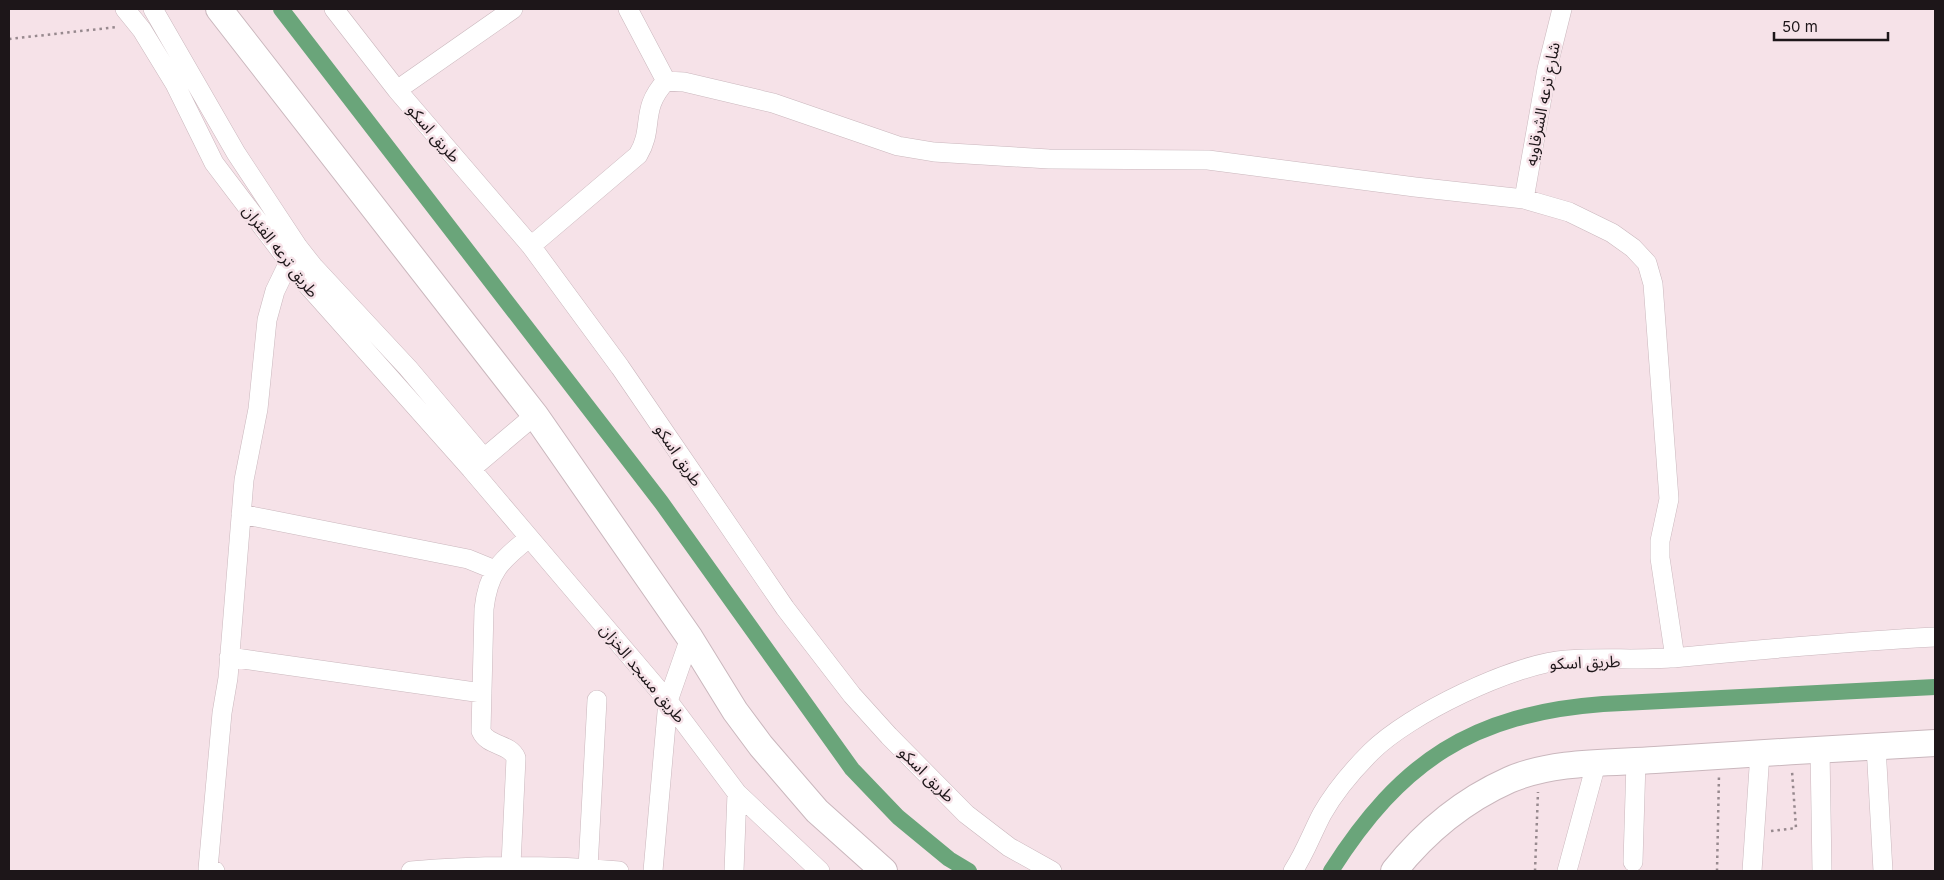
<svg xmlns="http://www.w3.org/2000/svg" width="1944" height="880" font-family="Inter,'Noto Sans Arabic',sans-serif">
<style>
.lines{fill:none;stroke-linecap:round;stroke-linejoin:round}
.canal{stroke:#6aa57a;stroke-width:16}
.street-casing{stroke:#cab7bd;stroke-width:20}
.secondary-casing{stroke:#cab7bd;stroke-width:28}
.path{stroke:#97898e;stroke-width:2.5;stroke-dasharray:2.5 4;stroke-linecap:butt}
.street{stroke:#fff;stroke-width:19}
.secondary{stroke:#fff;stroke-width:26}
.labels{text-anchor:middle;stroke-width:5;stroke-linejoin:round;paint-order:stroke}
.street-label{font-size:16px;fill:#1d1619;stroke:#f6e2e8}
</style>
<rect width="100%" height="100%" fill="#f6e2e8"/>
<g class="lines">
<!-- canal -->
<path class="canal" d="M281,9L661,502L852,769L898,817L949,859L969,871
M1331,871C1401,761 1472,714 1603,704L1935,687"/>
<defs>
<path id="street" d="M125,9L142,30L175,84L214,163L302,279L471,469L668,701L737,793L820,871
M153,9L236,153L298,247L313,266L408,368L484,458
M334,9L397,90L531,246L620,367L785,608L852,695L889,736L966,814L1009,847L1052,871
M628,9L666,81
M397,90L513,9
M1524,199L1547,69L1562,9
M531,246L638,155C655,127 639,110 666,81L684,82L773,103L898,146L934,152L1049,159L1208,160L1415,187L1524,199L1569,212L1612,233L1633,248L1647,263L1653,284L1669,499L1660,541V558L1675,658
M476,465L535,415
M241,514L468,559L495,570
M229,657L482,693
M1876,746L1883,871
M1820,750L1822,871
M1633,862L1636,761
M511,865L516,758C510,743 488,747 481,731L484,609C488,572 501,560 529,538
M588,868L597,700
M215,871L208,869L222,713L228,678L244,480L258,409L267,320L275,291L289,262
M411,871C481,865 549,865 619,871
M653,871L668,701L690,638
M734,871L737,793
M1293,871C1305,853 1312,833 1322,814C1335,791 1352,771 1371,752C1409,714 1513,664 1566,660C1605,657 1644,661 1683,657C1767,649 1851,641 1935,637
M1567,871L1596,764
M1752,871L1760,753"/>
<path id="secondary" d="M219,9L535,415L690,638L735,711L761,746L817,811L884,871
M1394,871C1425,832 1462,801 1509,780C1552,761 1608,763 1655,760C1748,754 1842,748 1935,743"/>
</defs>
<!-- street casing -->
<use href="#street" class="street-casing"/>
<!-- secondary casing -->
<use href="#secondary" class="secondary-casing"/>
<!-- path -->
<path class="path" d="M9,39L117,27
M1771,831L1796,828L1792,771
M1535,871L1538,792
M1717,871L1719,775"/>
<!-- street -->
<use href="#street" class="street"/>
<!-- secondary -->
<use href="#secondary" class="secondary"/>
</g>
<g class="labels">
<!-- street labels -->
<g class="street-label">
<text transform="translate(1542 104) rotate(-79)" y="6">شارع ترعه الشرقاويه</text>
<text transform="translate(434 133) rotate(49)" y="6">طريق اسكو</text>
<text transform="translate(281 251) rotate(52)" y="6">طريق ترعه الفئران</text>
<text transform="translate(679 455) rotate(56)" y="6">طريق اسكو</text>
<text transform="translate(1585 662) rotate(-2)" y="6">طريق اسكو</text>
<text transform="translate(643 673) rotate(50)" y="6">طريق مسجد الخزان</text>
<text transform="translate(927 774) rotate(45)" y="6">طريق اسكو</text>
</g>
</g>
<!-- border -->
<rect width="1944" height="880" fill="none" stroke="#1d1619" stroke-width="20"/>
<!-- scale -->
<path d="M1774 32v8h114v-8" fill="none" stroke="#1d1619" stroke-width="2.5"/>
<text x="1782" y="32" font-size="15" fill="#1d1619" stroke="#f6e2e8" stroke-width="4" paint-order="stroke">50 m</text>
</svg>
